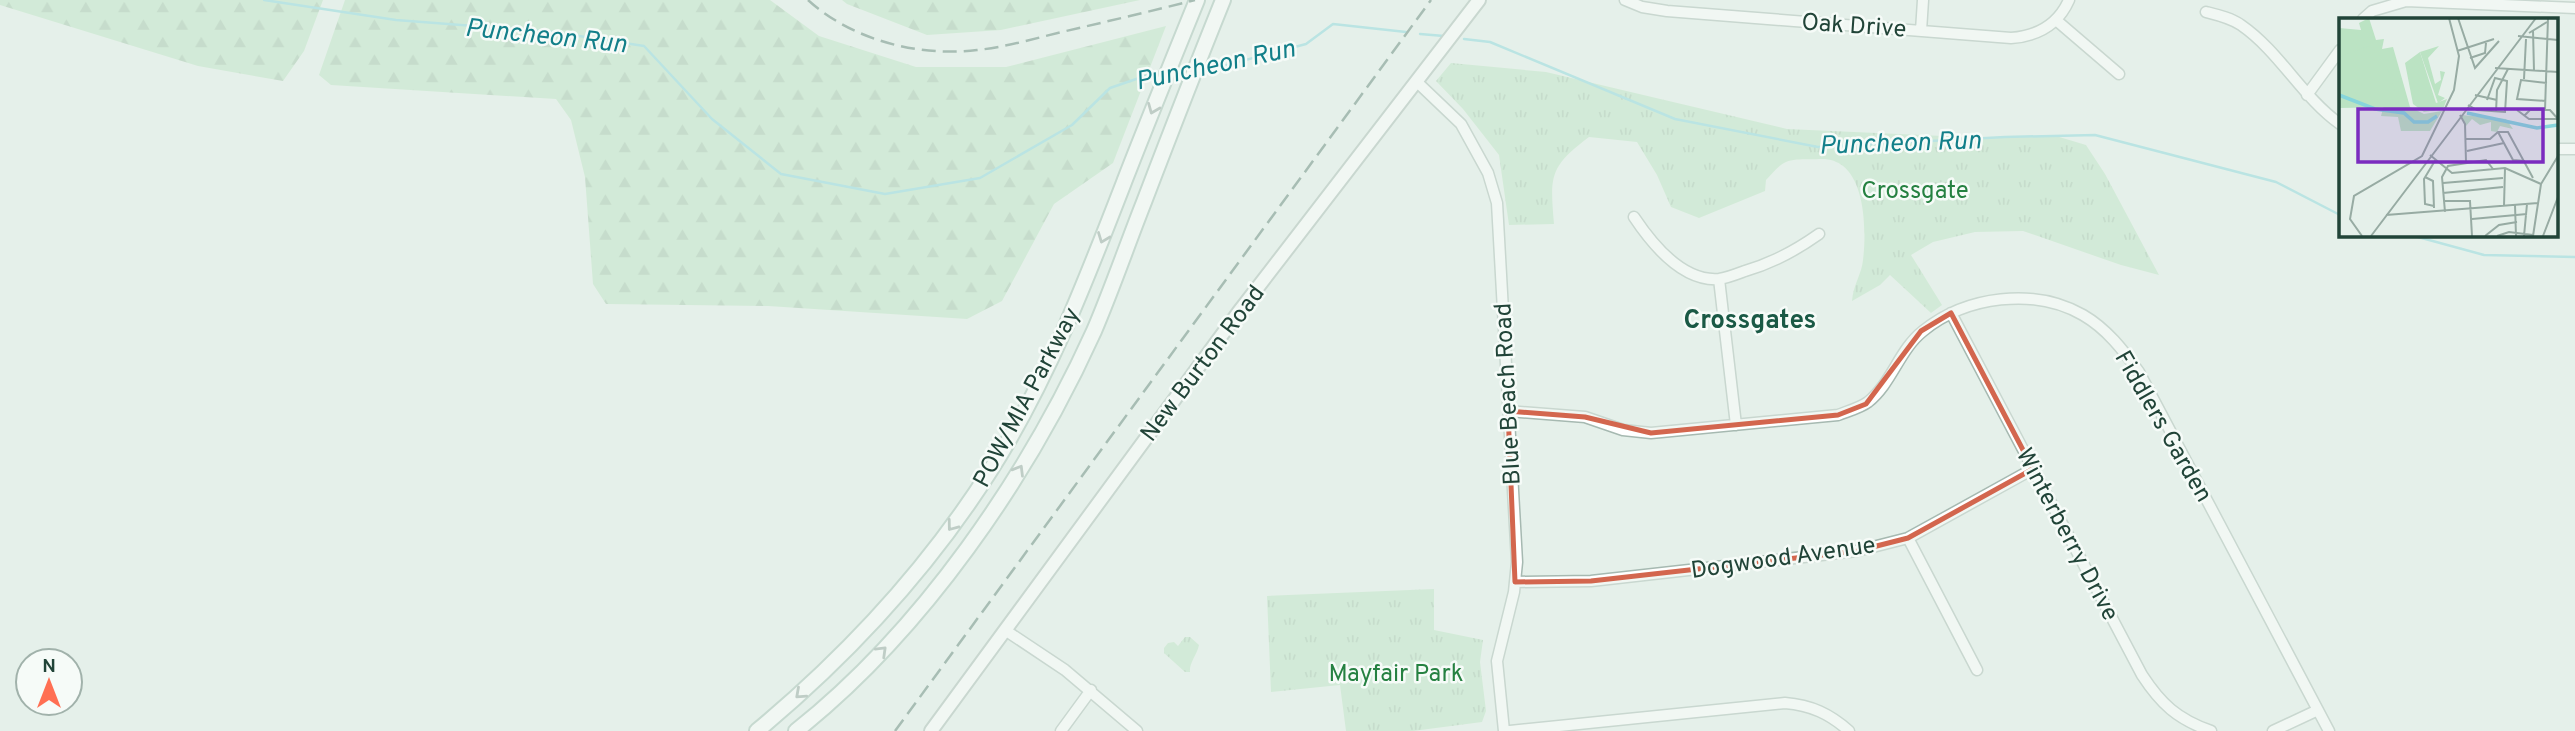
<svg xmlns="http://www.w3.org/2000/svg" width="2575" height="731" font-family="Overpass,sans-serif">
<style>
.forest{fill:url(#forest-firs)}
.park{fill:url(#park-tufts)}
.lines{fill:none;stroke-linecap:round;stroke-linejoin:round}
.stream{stroke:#86d5db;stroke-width:2.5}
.minor-casing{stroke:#a6b9b1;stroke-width:13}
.tertiary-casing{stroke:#a6b9b1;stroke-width:16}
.secondary-casing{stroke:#a1bdb1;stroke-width:18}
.minor{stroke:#fff;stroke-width:10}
.tertiary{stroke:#fff;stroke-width:12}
.secondary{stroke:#fff;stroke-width:14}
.rail{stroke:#5c7f73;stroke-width:2.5;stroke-dasharray:14 7;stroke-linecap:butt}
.oneway{stroke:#90a29c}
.marked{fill:none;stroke:#d3664e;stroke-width:5;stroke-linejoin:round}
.labels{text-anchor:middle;stroke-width:5;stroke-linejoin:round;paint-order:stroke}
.street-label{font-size:24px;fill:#214438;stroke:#f6fbf8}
.park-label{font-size:24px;fill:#258141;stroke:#f6fbf8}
.water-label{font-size:26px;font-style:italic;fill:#127f89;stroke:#f6fbf8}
.neighbourhood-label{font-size:26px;font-weight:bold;fill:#1a5945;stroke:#f6fbf8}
.inset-river{fill:none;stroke:#86d5db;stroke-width:3.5}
.inset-road{fill:none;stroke:#97aba3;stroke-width:2}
.view{fill:#7b2cbf;fill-opacity:0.15;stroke:#7b2cbf;stroke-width:3.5}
.inset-edge{fill:none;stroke:#214438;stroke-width:3.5}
</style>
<defs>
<pattern id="forest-firs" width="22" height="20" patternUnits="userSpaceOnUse" patternTransform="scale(1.75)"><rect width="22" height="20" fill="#bbe3c3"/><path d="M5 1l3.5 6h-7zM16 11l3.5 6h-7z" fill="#a0c4a8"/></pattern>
<pattern id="park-tufts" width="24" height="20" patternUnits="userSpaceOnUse" patternTransform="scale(1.75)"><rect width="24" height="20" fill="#bbe3c3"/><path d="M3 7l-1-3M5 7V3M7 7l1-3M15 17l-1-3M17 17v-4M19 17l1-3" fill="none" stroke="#a0c4a8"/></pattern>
</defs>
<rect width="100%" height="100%" fill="#e5f0ea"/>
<!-- forest -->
<path class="forest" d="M0,0H323L304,51L283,81L198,66L0,5Z
M345,0H770L819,36L916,67H1006L1166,26L1113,163L1054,204L1002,301L967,319L768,306L606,304L593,284L585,177L571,120L556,99L331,85L319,75Z
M842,0H1140L1001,30L927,35L847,4Z"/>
<!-- park -->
<path class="park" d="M1451,63L1546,72L1787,129L1988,138L2056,136L2086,145L2105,174L2159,275L2121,265L2023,231L1975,232L1933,242L1911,255L1942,305L1931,313L1890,275L1880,285L1852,301C1853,285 1862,273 1863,260C1867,227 1866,156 1819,159C1810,160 1795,158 1786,162C1779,165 1772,174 1766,180L1765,191L1699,218L1671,207L1657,175L1637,142L1589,137C1549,167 1550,176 1554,224L1509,225L1499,155L1463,109L1436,81Z
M1434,589V630L1483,640L1480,662L1486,711L1482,722L1413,731H1346L1340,685L1271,692L1267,596Z
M1185,637H1190L1199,645C1197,655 1189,663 1190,672H1185L1164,653V648L1168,643L1174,642L1178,646Z"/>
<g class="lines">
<!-- stream -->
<path class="stream" d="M264,0L396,20L553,32L644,46L712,119L781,174L885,194L980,178L1072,125L1110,88L1145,76L1162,75
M1420,34L1444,36
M1464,39L1490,42L1675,119L1818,147L2005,137L2095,135L2276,182L2340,215
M1200,72L1306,44L1333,24L1406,32
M1173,74L1187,73
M2407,234L2484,255L2575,257"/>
<defs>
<path id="minor" d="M1625,0L1642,7L1667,11L2011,38C2038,36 2058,25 2069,0
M2206,12C2218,15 2231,18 2241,25C2280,52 2302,97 2340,124
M2363,19L2372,11L2406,1L2575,8
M2056,20L2119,74
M1921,31L1923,0
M1417,82L1461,124L1488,173L1497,203L1517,562L1514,592L1497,661L1504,731
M2307,95L2340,50
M2556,149H2575
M1634,217C1652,244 1682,282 1719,279C1727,278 1737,274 1745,271C1773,263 1795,251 1819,234
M1719,279L1736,425
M1951,313L2142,675C2161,704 2177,719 2211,731
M1508,411L1585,417L1623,430L1651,433L1838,415C1848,411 1860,408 1868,402C1892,383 1899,350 1923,331C1966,296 2034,287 2083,315C2107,329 2123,350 2139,372L2329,731
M1908,538L1977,670
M1515,582L1591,581L1857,551L1908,538L2033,469
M1005,630L1065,670L1137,731
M1061,731L1091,690
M1510,731L1785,703C1811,705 1830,714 1849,731
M2273,731L2318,710"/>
<path id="tertiary" d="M931,731L1238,313L1479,0"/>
<path id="secondary" d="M757,731C847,656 927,570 990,471C1048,380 1087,278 1126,177C1149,118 1173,59 1197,0
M796,731C922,631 1028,477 1094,331C1112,289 1127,245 1144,202C1170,134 1196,67 1223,0"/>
</defs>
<!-- minor casing -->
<use href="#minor" class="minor-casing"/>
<!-- tertiary casing -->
<use href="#tertiary" class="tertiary-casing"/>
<!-- secondary casing -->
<use href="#secondary" class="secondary-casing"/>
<!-- minor -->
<use href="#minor" class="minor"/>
<!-- tertiary -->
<use href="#tertiary" class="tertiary"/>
<!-- secondary -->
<use href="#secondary" class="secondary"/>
<!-- rail -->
<path class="rail" d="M808,0C852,40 918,57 977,50C1007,47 1036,38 1066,31C1109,21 1152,11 1195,0
M895,731L1431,0"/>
</g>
<!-- one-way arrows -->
<defs><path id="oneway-chevron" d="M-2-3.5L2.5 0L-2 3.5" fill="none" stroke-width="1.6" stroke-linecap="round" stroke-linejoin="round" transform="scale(1.75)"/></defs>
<g class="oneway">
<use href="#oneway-chevron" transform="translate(1153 109) rotate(112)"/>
<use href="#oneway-chevron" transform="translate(1103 238) rotate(111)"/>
<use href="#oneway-chevron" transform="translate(1019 470) rotate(-59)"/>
<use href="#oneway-chevron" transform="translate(952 526) rotate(127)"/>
<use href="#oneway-chevron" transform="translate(882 651) rotate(-44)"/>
<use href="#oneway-chevron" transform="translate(800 694) rotate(138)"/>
</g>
<!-- marked area -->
<path d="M0 0H2575V731H0ZM1951,313L2033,469L1908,538L1857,551L1591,581L1515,582L1508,411L1585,417L1651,433L1838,415L1866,404L1921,331Z" fill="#e5f0ea" fill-opacity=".55" fill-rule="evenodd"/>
<path class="marked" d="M1951,313L2033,469L1908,538L1857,551L1591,581L1515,582L1508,411L1585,417L1651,433L1838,415L1866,404L1921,331Z"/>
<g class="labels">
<!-- street labels -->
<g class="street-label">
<text transform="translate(1854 25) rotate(4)" y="8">Oak Drive</text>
<text transform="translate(1202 363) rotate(-53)" y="8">New Burton Road</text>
<text transform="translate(1507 394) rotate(-93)" y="8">Blue Beach Road</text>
<text transform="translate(1026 397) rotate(-62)" y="8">POW/MIA Parkway</text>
<text transform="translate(2164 426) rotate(60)" y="8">Fiddlers Garden</text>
<text transform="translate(2068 534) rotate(62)" y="8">Winterberry Drive</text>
<text transform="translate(1783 557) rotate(-8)" y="8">Dogwood Avenue</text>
</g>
<!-- park labels -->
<g class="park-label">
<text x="1915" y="198">Crossgate</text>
<text x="1396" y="681">Mayfair Park</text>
</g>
<!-- water labels -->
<g class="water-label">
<text transform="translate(546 35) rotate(6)" y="9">Puncheon Run</text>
<text transform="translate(1215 64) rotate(-12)" y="9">Puncheon Run</text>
<text transform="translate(1900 142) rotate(-2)" y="9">Puncheon Run</text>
</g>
<!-- neighbourhood labels -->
<g class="neighbourhood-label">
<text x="1750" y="328">Crossgates</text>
</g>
</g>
<!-- overview -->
<g transform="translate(2339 18)">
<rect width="219" height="219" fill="#e5f0ea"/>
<path d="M100,28L89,40L96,66L102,62L101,53L106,54L99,77L106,80L99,85L81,34Z" fill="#bbe3c3"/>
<path d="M30,0L37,22L45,21L43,31L54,29L71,89L85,96L103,93L91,113H62L59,99L42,98L45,87L0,39V10L22,12L20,5ZM81,34L97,85L108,81L104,91L85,94L74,86L66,45Z" fill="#bbe3c3"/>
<path d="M30,28L48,49L61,89L0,90V39ZM122,97L167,101L174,111L161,108L158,114L152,113V104L141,107L133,101L127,108Z" fill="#bbe3c3"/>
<path class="inset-river" d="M0,77L36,91L65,95L75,104H89L98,98M128,95L198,110L219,107"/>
<path class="inset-road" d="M119,0L136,50L160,23M194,12L195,53M190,15L208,4M179,18L219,22M118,33L155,21M131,40L146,35L147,25M156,50L219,54M185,61L187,21M136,77L158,82M207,83L178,81L182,62L208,65M129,87L138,92L166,94L168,63L156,60L148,82M178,92L190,101H219M206,92L209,0M157,94L158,72L169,51M121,97L126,106L127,144M185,98L191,92H211L219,101M159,114L174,142L186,143M127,121H151L159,114H169L194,160M128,133L165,125M91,137L113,155L166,150L202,166M86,159L94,163L95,190M104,165L164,160M104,175L164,169M105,183H131L133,218M176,187L177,218M95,188L86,186L85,161L97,141M165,188L166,150M106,194L103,159L109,148L147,142L154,151M47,197L199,185M133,201L188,196M23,218L11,201L15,178L83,138L115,72L120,38L110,0M32,218L197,0M146,218L160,207L178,204M158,218L170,214L194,217M185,218L188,186M194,218L202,166L219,138M204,218L219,179"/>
<path class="view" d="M19,91H204V144H19Z"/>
<rect width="219" height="219" class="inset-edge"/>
</g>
<!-- north arrow -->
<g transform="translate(49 682)"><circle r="33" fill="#f6fbf8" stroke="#a1b2ab" stroke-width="2"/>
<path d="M0-5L12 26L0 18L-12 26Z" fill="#ff6f53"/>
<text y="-10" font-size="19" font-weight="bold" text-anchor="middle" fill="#214438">N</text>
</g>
</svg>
